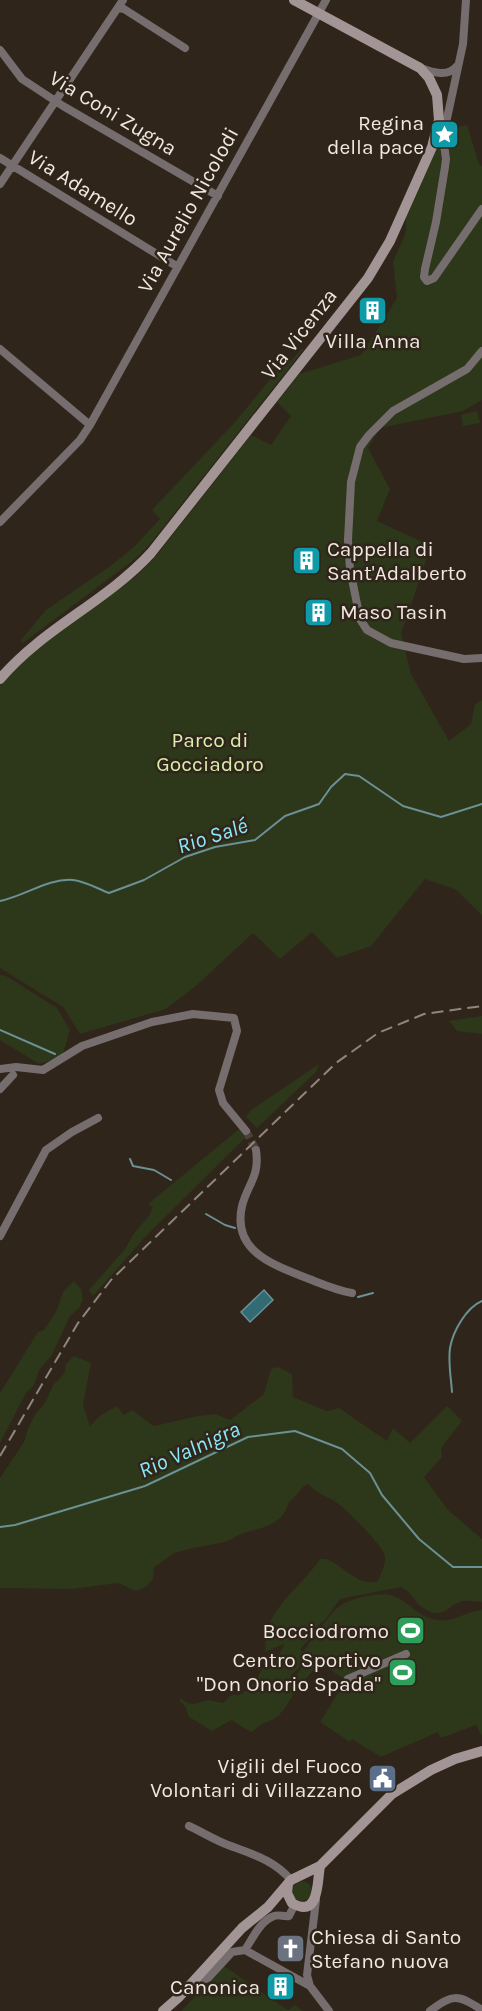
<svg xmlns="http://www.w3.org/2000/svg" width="482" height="2011" font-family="Karla,sans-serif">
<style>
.green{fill:#2d3719}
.water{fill:#326b74;stroke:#6b9095;stroke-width:1.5}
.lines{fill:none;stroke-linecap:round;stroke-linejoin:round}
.stream{stroke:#6b9095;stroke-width:2}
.street-tunnel{stroke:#4d4238;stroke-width:8;stroke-dasharray:8 4;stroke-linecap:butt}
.street{stroke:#766d6e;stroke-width:8}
.secondary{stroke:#a39595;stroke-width:10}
.rail{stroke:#90867d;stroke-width:2;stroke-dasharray:12 6;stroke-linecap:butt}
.labels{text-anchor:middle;stroke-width:5;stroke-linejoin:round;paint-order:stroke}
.street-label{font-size:21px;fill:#f0e8e1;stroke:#30251a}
.poi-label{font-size:21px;fill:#f0e8e1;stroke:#30251a;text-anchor:end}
.park-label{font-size:21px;fill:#d8efac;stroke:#30251a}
.water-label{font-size:22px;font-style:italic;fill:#8be8f7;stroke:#30251a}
</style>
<rect width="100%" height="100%" fill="#30251a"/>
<!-- green -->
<path class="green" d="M467,125L479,164L482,166V400L463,411L380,428L368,448L390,489L377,521L431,546L401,634L411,674L449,741L471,724L475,704L482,700V915L455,889L425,879L371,946L337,958L312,932L280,959L253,933L197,985L166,1009L80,1034L63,1007L0,968V685L34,651L135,577L156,556L251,435L271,445L291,416L277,402L299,374L361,355L397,298L393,262L406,232V215L440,131Z
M302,348L304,349L150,544L135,559L23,643L21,640L46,610L109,567L134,547L160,519L152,510L235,422L286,360L291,361Z
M477,411L480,423L463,426L461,415Z
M0,975L6,976L57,1008L70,1030L62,1057L39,1064L0,1040Z
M482,1016V1034L457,1031L449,1021Z
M319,1064L316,1072L257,1128L246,1117L251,1110Z
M239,1129L246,1137L147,1235L93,1296L89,1290L125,1249L134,1233L149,1216L153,1207L148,1204Z
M74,1281L81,1289L83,1300L79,1308L70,1316L52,1355L39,1370L34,1385L26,1393L0,1443V1393L38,1332L44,1330L57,1310L63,1292Z
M74,1356L91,1363L83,1405L90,1426L101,1415L117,1406L124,1415L132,1410L154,1426L198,1416L216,1414L230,1420L264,1394L271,1369L278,1367L292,1374L293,1397L327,1411L339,1408L387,1441L393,1428L410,1443L447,1406L462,1421L441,1448L442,1457L424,1477L448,1510L482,1539V1602C477,1602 468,1600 463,1601C448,1604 444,1621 425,1609C415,1604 412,1592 401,1587L340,1599L325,1620L316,1627L311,1637L300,1649L303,1652C311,1642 331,1611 341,1605C352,1598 382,1591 394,1596C410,1603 420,1618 438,1620C451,1623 468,1611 482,1610V1736L476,1725L441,1738L438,1732L381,1757L352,1739L350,1742L320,1722L346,1680L319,1663L301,1685L293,1679L310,1657L307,1654L298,1669L291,1675L292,1681L298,1686C292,1695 288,1706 280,1714C273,1723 260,1721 253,1732L249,1731L231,1720L212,1731L189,1717L186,1708L180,1701V1698L188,1703L194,1704L208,1700L223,1703C226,1701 227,1698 230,1696C233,1694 236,1696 239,1695C250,1691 258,1677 263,1667C270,1664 283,1652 284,1644L265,1652C266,1645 264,1637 267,1630C276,1602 304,1583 320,1559C337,1556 352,1586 377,1582C380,1576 386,1564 385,1556C384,1547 345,1508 336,1502C326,1496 316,1493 308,1484C301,1486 297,1497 289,1502C282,1527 261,1527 241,1534C235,1536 231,1541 224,1542C209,1546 193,1547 178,1552C169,1555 162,1563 154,1567L153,1579L147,1586L136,1591L118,1583L72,1589L0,1588V1478L24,1442L28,1428L36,1413L45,1403L53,1385L64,1374L66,1364Z
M292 1891a10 10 0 1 1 20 0a10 10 0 1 1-20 0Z
M224,1966L288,2010L295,2005L303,2011H181Z"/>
<!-- water -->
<path class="water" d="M264,1290L273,1300L250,1322L241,1312Z"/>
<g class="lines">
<!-- stream -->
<path class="stream" d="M0,901C25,896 48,878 73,880C85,881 98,889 109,893L144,880L185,857L215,847L255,840L285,816L319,804L331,787L345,774L359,776L403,806L441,817L482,804
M0,1030L55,1054
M130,1159L133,1166L154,1170L171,1180
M206,1214L225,1225L235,1228
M358,1297L373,1293
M452,1392C451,1378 448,1362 450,1348C453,1331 466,1308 482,1301
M0,1527L15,1525L145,1486L248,1437L295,1431L342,1449L370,1473L382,1495L419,1539L453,1567H482"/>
<!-- street-tunnel -->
<path class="street-tunnel" d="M246,1131L256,1150"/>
<!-- street -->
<path class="street" d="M466,0L463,44L443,137L446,159L445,167L436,222L425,269L424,277L427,281L434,278L482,209
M118,8L124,9L185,48
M0,50L22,79L63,106L218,196
M421,68C434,73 448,77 457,66
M0,158L178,267
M0,184L123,0
M0,349L90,425
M482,351L467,369L393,411L369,435L360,447L351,482L348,540L350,569L360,619L367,630L391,643L464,659L482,658
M0,522L80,440L90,425L326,0
M0,1069L16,1067L43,1070L82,1046L152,1022L193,1014L234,1018L237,1031L219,1090L223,1103L246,1131
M0,1089L13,1075
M256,1150C260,1177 248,1183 242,1206C232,1250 271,1264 304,1277C320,1283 335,1290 352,1293
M0,1236L46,1150L72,1132L98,1118
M348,1679L406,1654
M189,1826C202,1832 215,1840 228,1845C252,1854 274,1860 291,1880
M316,1900L307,1975L310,1986L329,2011
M245,1950C253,1938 260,1921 274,1916C279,1914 284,1917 289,1916L295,1904
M191,1986L208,1978L232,1952L245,1950L310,1986
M430,2011C452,1994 458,1994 482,2010"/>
<!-- secondary -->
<path class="secondary" d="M0,679C43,628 106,602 151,553L368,278L390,241L432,147L439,120L437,95L429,78L420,68L294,0
M288,1884L287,1893L292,1903C320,1919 317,1881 320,1866
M163,2011L179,1997L242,1928L268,1907L291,1880L320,1866L392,1794L431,1770L455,1759L482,1751"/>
<!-- rail -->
<path class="rail" d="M0,1456L78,1323L111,1280L336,1063L378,1033L424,1014L482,1006"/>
</g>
<!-- icons -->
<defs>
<symbol id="sight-square" viewBox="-11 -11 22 22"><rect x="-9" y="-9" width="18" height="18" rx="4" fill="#0f9aa8" stroke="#30251a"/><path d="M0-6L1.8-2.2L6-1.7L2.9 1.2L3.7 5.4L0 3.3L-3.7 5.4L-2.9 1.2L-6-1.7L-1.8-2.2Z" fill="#fff"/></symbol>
<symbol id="building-square" viewBox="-11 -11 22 22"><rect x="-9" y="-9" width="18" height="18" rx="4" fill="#0f9aa8" stroke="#30251a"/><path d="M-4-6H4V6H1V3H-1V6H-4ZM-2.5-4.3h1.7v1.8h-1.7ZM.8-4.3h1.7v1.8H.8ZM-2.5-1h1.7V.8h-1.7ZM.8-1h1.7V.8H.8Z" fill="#fff"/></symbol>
<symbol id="stadium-square" viewBox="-11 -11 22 22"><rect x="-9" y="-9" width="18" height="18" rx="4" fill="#2e9e5b" stroke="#30251a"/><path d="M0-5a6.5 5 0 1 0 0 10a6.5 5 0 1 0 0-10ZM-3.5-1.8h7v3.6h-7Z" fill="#fff"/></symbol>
<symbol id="civic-square" viewBox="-11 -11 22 22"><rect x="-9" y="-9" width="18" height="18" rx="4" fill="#5c6f8a" stroke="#30251a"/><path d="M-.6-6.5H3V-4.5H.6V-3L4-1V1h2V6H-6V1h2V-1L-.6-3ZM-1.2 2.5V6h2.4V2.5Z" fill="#fff"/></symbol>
<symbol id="church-square" viewBox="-11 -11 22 22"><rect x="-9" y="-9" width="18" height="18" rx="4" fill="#6b7280" stroke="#30251a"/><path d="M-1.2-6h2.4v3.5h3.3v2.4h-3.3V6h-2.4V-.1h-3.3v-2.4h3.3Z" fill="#fff"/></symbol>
</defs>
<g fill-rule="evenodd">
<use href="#sight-square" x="428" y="118" width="33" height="33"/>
<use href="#building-square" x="356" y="294" width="33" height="33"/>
<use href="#building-square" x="290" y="544" width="33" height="33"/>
<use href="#building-square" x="302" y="596" width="33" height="33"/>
<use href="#stadium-square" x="394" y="1614" width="33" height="33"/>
<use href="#stadium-square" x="386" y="1656" width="33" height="33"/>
<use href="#civic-square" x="366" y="1762" width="33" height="33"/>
<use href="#church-square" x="274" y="1932" width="33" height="33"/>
<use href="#building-square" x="264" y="1970" width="33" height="33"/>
</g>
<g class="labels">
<!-- street labels -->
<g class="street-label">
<text transform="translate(113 113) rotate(31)" y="7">Via Coni Zugna</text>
<text transform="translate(83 188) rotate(32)" y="7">Via Adamello</text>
<text transform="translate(188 210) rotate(-61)" y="7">Via Aurelio Nicolodi</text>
<text transform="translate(299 334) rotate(-52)" y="7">Via Vicenza</text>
</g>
<!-- poi labels -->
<g class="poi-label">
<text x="424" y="130">Regina<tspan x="424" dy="24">della pace</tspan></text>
<text x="373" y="348" text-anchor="middle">Villa Anna</text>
<text x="327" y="556" text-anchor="start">Cappella di<tspan x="327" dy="24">Sant'Adalberto</tspan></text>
<text x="340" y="619" text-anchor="start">Maso Tasin</text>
<text x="389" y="1638">Bocciodromo</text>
<text x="381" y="1667">Centro Sportivo<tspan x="381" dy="24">"Don Onorio Spada"</tspan></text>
<text x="362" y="1773">Vigili del Fuoco<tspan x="362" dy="24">Volontari di Villazzano</tspan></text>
<text x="311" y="1944" text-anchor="start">Chiesa di Santo<tspan x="311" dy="24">Stefano nuova</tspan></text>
<text x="260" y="1994">Canonica</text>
</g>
<!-- park labels -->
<g class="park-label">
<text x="210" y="747">Parco di<tspan x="210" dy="24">Gocciadoro</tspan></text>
</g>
<!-- water labels -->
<g class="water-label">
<text transform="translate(212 835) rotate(-18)" y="8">Rio Salé</text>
<text transform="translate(189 1449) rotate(-24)" y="8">Rio Valnigra</text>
</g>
</g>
</svg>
